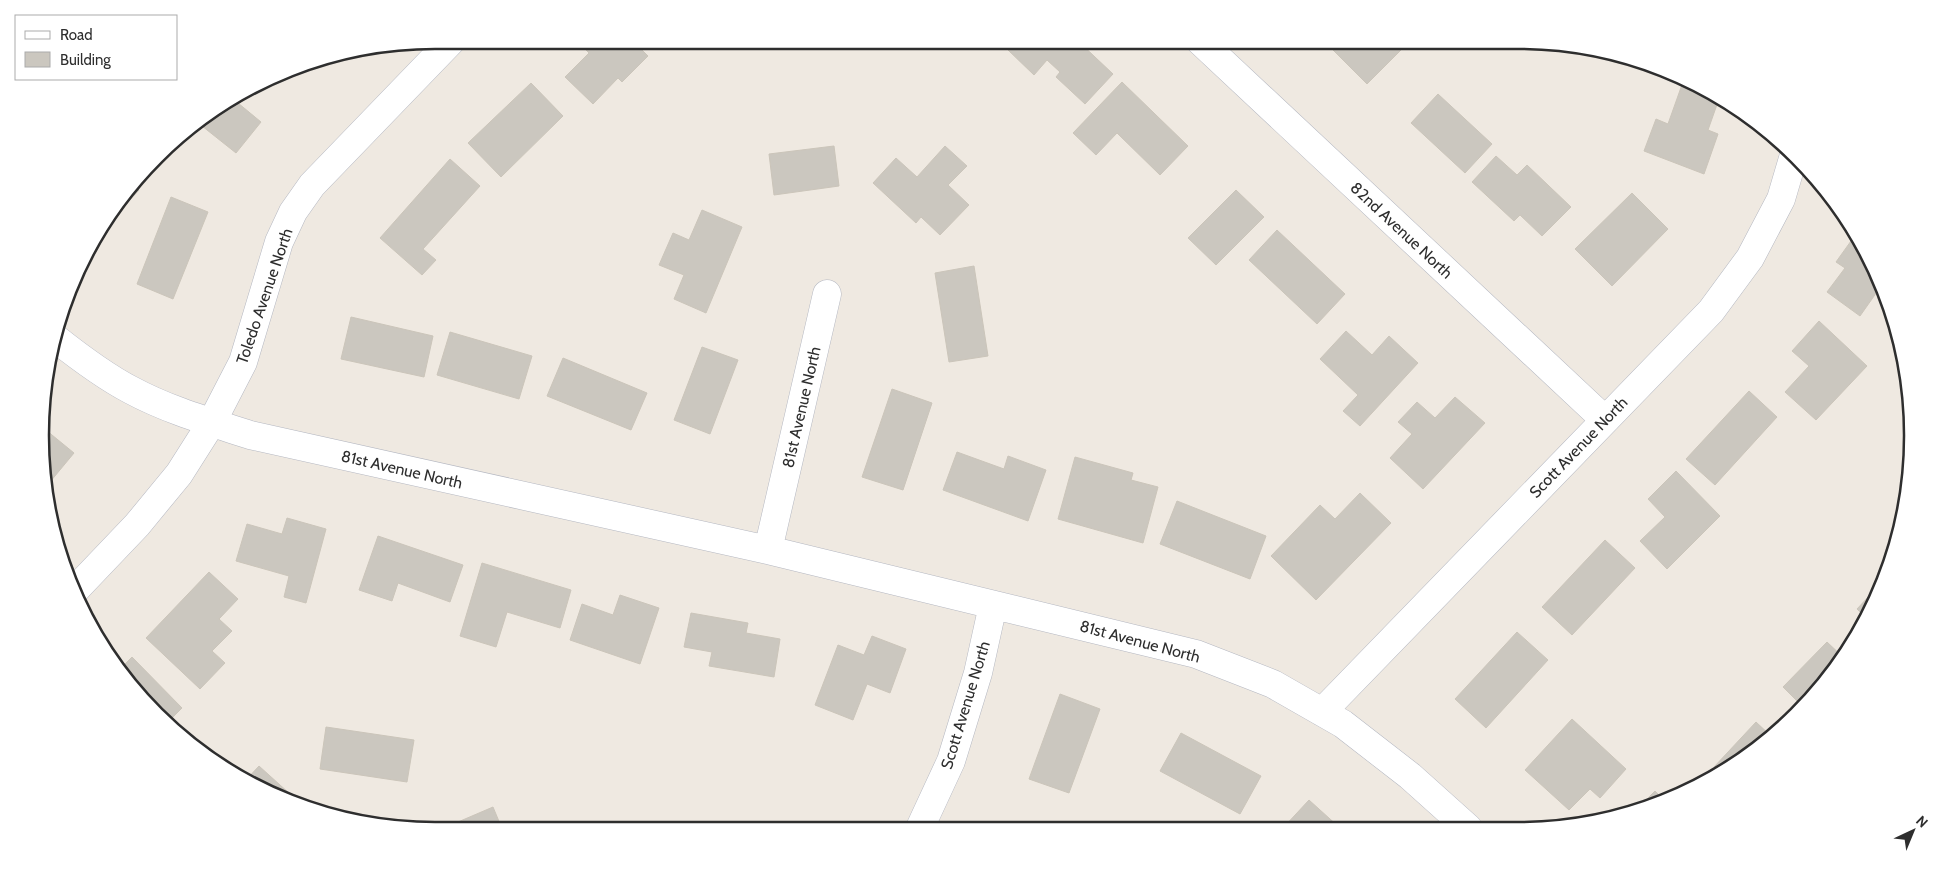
<svg xmlns="http://www.w3.org/2000/svg" width="1953" height="871" font-family="Cabin,sans-serif">
<style>
.building{fill:#cbc7bf;stroke:#cbc5ba}
.lines{fill:none;stroke-linecap:round;stroke-linejoin:round}
.street-casing{stroke:#b4b7c1;stroke-width:29}
.street{stroke:#fff;stroke-width:28}
.labels{text-anchor:middle;stroke-width:4;stroke-linejoin:round;paint-order:stroke}
.street-label{font-size:16px;fill:#2e2e2e;stroke:#fff}
.rim{fill:none;stroke:#2e2e2e;stroke-width:2.5}
</style>
<rect width="100%" height="100%" fill="#efe9e1"/>
<!-- building -->
<path class="building" d="M576,40H632L648,56L622,82L618,78L593,104L565,77L589,53Z
M1017,40H1077L1113,74L1085,104L1056,77L1060,72L1047,60L1034,75L1008,50Z
M1323,40H1396L1403,48L1367,84Z
M314,60L301,73L294,67L308,61Z
M1684,79L1720,96L1708,130L1718,134L1704,174L1644,151L1656,119L1668,124Z
M1122,82L1188,146L1160,175L1117,133L1096,155L1073,133Z
M531,83L563,116L501,177L468,143Z
M250,87L238,103L261,122L236,153L197,122L238,93Z
M1438,94L1492,144L1465,173L1411,123Z
M834,146L839,186L774,195L769,154Z
M945,146L967,166L948,185L969,205L940,235L921,217L916,223L873,183L896,158L917,177Z
M1496,156L1517,175L1527,165L1571,207L1542,236L1520,215L1514,221L1472,182Z
M450,159L480,186L423,249L436,260L422,275L380,238Z
M135,186L139,190L108,224L106,222Z
M1236,190L1264,217L1216,265L1188,238Z
M1632,193L1668,229L1612,286L1575,249Z
M171,197L208,212L173,299L137,284Z
M702,210L742,227L706,313L674,299L684,275L659,265L673,233L689,240Z
M1277,230L1345,294L1317,324L1249,260Z
M1856,234L1872,261L1884,292L1879,289L1860,316L1827,292L1845,268L1836,262Z
M974,266L988,356L949,362L935,273Z
M351,317L433,336L424,377L341,359Z
M1819,321L1867,366L1816,420L1785,392L1809,366L1792,351Z
M1346,331L1372,355L1389,336L1418,363L1360,426L1343,411L1358,395L1320,359Z
M450,332L532,356L519,399L437,375Z
M702,347L738,360L710,434L674,420Z
M563,358L647,393L631,430L547,396Z
M892,389L932,403L903,490L862,477Z
M1749,391L1777,417L1715,485L1686,459Z
M1455,397L1485,423L1423,489L1390,458L1412,434L1398,422L1417,402L1435,418Z
M41,426L74,453L45,488L40,435Z
M957,452L1004,469L1008,456L1046,470L1028,521L943,490Z
M1075,457L1133,473L1131,480L1158,487L1143,543L1058,519Z
M1676,471L1720,516L1667,569L1640,541L1665,517L1648,499Z
M1360,493L1391,523L1316,600L1271,556L1320,505L1335,519Z
M1177,501L1266,536L1250,579L1160,544Z
M287,518L326,529L306,603L284,597L289,576L236,561L247,524L282,534Z
M378,536L463,565L450,602L398,583L392,601L359,590Z
M1605,540L1635,568L1572,635L1542,607Z
M482,563L571,590L560,628L507,612L496,647L460,636Z
M209,572L238,599L219,619L232,631L212,651L225,663L200,689L146,638Z
M1883,581L1865,617L1857,609Z
M620,595L659,608L640,664L570,640L582,604L613,615Z
M691,613L748,623L746,633L780,639L774,677L709,666L712,652L684,647Z
M1517,632L1548,660L1486,728L1455,699Z
M872,636L906,649L890,693L867,684L853,720L815,705L838,645L864,655Z
M1827,642L1844,658L1800,704L1783,687Z
M132,657L182,708L167,723L121,668Z
M1060,694L1100,709L1069,793L1029,779Z
M1572,719L1626,769L1600,798L1590,789L1569,810L1525,770Z
M1756,722L1771,736L1758,749L1719,772L1714,767Z
M326,727L414,740L407,782L320,769Z
M1181,733L1261,776L1240,814L1160,771Z
M259,766L290,794L285,799L245,781Z
M1655,791L1666,802L1637,809Z
M1309,800L1340,828H1283Z
M493,807L503,831H453L451,825Z
M760,821L770,830H752Z"/>
<g class="lines">
<defs>
<path id="street" d="M1199,40L1605,420
M55,338C79,357 104,376 131,390C168,410 210,422 250,435L768,550L1196,654L1273,684L1343,724L1410,776L1468,828
M768,550L827,294
M76,589L137,525L179,474L212,422L243,362L279,242L293,212L312,185L452,40
M1322,712L1711,311L1750,258L1781,199L1794,155
M919,830L951,761L978,673L993,605"/>
</defs>
<!-- street casing -->
<use href="#street" class="street-casing"/>
<!-- street -->
<use href="#street" class="street"/>
</g>
<g class="labels">
<!-- street labels -->
<g class="street-label">
<text transform="translate(1402 230) rotate(43)" y="6">82nd Avenue North</text>
<text transform="translate(264 296) rotate(-71)" y="6">Toledo Avenue North</text>
<text transform="translate(801 407) rotate(-77)" y="6">81st Avenue North</text>
<text transform="translate(1578 447) rotate(-46)" y="6">Scott Avenue North</text>
<text transform="translate(402 469) rotate(13)" y="6">81st Avenue North</text>
<text transform="translate(1140 641) rotate(15)" y="6">81st Avenue North</text>
<text transform="translate(965 705) rotate(-73)" y="6">Scott Avenue North</text>
</g>
</g>
<!-- crop -->
<path d="M0 0H1953V871H0ZM435 49H1518A386 386 0 0 1 1904 435V436A386 386 0 0 1 1518 822H435A386 386 0 0 1 49 436V435A386 386 0 0 1 435 49Z" fill="#fff" fill-rule="evenodd"/>
<path class="rim" d="M435 49H1518A386 386 0 0 1 1904 435V436A386 386 0 0 1 1518 822H435A386 386 0 0 1 49 436V435A386 386 0 0 1 435 49Z"/>
<!-- legend -->
<rect x="15" y="15" width="162" height="65" fill="#ffffff" stroke="#ababab"/>
<rect x="25" y="31" width="25" height="8" fill="#ffffff" stroke="#ababab"/>
<text x="60" y="40" font-size="15" fill="#2e2e2e">Road</text>
<rect x="25" y="52" width="25" height="15" fill="#cbc7bf" stroke="#ababab"/>
<text x="60" y="65" font-size="15" fill="#2e2e2e">Building</text>
<!-- north arrow -->
<g transform="translate(1913 831) rotate(44)" stroke="#ffffff" stroke-width="4" paint-order="stroke">
<path d="M0-4L9 19L0 12L-9 19Z" fill="#2e2e2e"/>
<text y="-8" font-size="14" font-weight="bold" text-anchor="middle" fill="#2e2e2e">N</text>
</g>
</svg>
